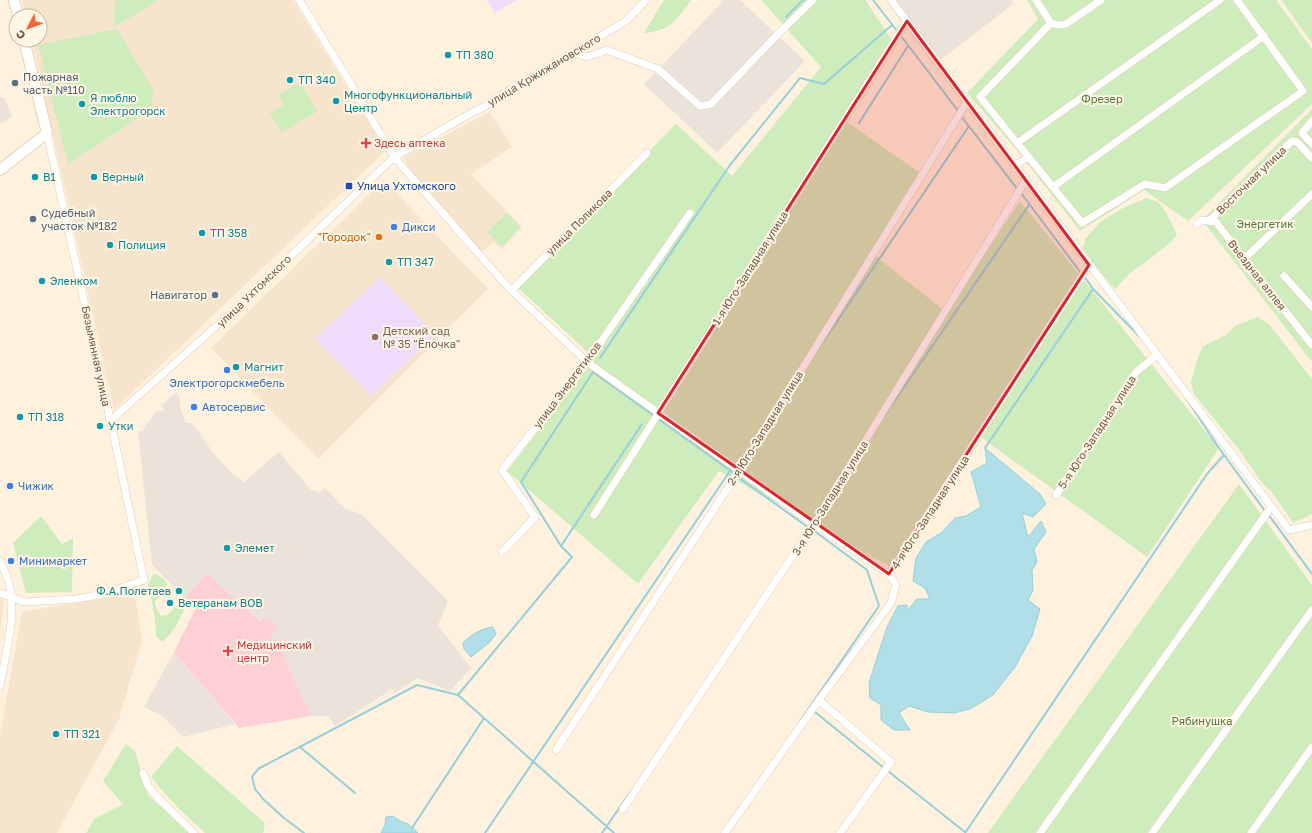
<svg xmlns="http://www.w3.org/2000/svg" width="1312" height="833" font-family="'Golos Text',sans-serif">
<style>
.residential{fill:#f6e4cc}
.industrial{fill:#ebe3da}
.education{fill:#efdbfa}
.medical{fill:#fcd0d4}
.green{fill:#ceecbc}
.water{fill:#b1dfe8;stroke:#97cedb}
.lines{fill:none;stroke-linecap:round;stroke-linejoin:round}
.stream{stroke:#97cedb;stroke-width:2}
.street-casing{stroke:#e2ceb9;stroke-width:8}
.secondary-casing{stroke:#ead1b9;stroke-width:12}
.street{stroke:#fff;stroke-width:7}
.secondary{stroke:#fff;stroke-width:10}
.marked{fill:#d62828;fill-opacity:0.2;stroke:#d62828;stroke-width:3;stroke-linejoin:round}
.culture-dot{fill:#0f9aa8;stroke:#fff6e5;stroke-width:1.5}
.service-dot{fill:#5c6f8a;stroke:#fff6e5;stroke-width:1.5}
.health-dot{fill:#e0444e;stroke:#fff6e5;stroke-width:1.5}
.transit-dot{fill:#1a4fb4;stroke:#fff6e5;stroke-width:1.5}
.shop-dot{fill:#3f7fe0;stroke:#fff6e5;stroke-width:1.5}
.food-dot{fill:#e8710a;stroke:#fff6e5;stroke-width:1.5}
.education-dot{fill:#8d6e63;stroke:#fff6e5;stroke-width:1.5}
.labels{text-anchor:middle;stroke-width:4;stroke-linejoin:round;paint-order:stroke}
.culture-label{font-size:11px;fill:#0d838f;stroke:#fff6e5;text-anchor:start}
.street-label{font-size:11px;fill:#755745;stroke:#fff6e5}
.service-label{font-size:11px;fill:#4e5e75;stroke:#fff6e5;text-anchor:start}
.park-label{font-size:11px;fill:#4d7c3c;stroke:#fff6e5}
.health-label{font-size:11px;fill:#be3a42;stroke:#fff6e5;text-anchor:start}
.transit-label{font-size:11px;fill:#164399;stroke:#fff6e5;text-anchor:start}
.shop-label{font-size:11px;fill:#366cbe;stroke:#fff6e5;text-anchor:start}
.food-label{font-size:11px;fill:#c56008;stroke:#fff6e5;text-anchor:end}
.education-label{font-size:11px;fill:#785e54;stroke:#fff6e5;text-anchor:start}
</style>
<rect width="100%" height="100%" fill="#fef2de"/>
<!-- residential -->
<path class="residential" d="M22,0H293L386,150L114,410L32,40H40V16H26Z
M490,112L512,147L471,174L522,227L502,249L493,242L481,253L412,173L403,157Z
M384,180L488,289L318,459L211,348Z
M135,593L142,640L119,719L57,833H0V735L22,612Z
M0,599L4,600L0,632Z"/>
<!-- industrial -->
<path class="industrial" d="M724,0H740L805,61L717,153L644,84Z
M895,0H1011L1014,3L941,60Z
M0,97H4L12,116L0,124Z
M176,392L180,399V408L186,423H192L215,455L231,473L244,482L279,452L311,490L320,492L325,488L345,509L361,514L448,601L438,625L471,668L450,691L417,678L395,693L392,689L335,726L328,716H311L279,646L270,637L267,617L262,622L207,573L185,598L152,565L138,431H142L157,411H164L162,405Z
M174,652L235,724L183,737L161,715L144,707Z"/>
<!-- education -->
<path class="education" d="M487,0H516L495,13Z
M380,277L435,335L371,396L315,339Z"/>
<!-- medical -->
<path class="medical" d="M207,573L261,622L267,617L278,629L270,637L279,646L311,716L239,728L174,652L196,608L185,598Z"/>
<!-- green -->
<path class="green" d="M115,0H159L114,27Z
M664,0H691C677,20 670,31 644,33Z
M761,0H865L894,43L847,122L923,175L873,254L946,312L1020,201L1219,448L1147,557L982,438L896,570L719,471L638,584L507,471L595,359L516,286L676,124L732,176L821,67Z
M1027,0H1276L1312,49V104L1188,221L1144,190L1080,231L1016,149L967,93L1038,19Z
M1281,0H1312V43Z
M117,29L153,89L152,109L68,164L38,45Z
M300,82L317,111L282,133L270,113L284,105L278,95Z
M1312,109V362L1202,220Z
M1146,198L1158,202L1166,212L1177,235L1169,244L1129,274L1115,289L1082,251L1085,239L1101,221L1123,208Z
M507,213L520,227L502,247L487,232Z
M1258,317L1269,324L1312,379V514L1293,523L1272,492L1262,483L1240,451L1194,394L1191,382L1198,357L1203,346L1226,335L1235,326Z
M1239,484L1312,585V833H988Z
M41,516L62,544L73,538L72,592L26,593L13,543Z
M156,574L164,579L167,584L165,590L155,602L156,608L161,616L167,615L181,602L184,603L186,605L175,628L163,642L156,637C156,622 153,600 147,587L153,575Z
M126,744L135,751L148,795L189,833H86L94,819L123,804L103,781Z
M177,746L265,823L263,833H205L176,806L151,777Z"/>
<!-- water -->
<path class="water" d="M985,448L1040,494L1046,504L1033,517L1022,513L1028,537L1041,521L1046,532L1034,549L1037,562L1032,570L1033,590L1028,600L1040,609L1032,636L1015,667L993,695L970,709L954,713L928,712L909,706L899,713L910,730H894L881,720V705L870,698L869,683L887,627L898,606L907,605V611L917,599H930L925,588L913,581L916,558L926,542L941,533L955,518L966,516L981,507L971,472L987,463Z
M493,627L496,634L490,642L471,657L464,649L463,643C470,635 483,628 493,627Z
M393,816L400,821L408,824L418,833H381L385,825L386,817Z"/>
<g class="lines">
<!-- stream -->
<path class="stream" d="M873,0L898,32
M786,17L803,0
M901,36L959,112
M961,116L1018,190
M859,123L908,46
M1021,193L1081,273
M1084,276L1093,289L1140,337
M713,333L717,328
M815,354L969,126
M600,358L730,165L800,78L824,84L892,25
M1186,398L1219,448L1265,511
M885,415L1029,205
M985,448L1093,289
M738,477L809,528
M1268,514L1312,574
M561,546L642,424
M458,695L572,557L561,546L521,482L593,372L735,474
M815,712L884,768
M800,721L879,606L867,570L813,530
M300,747L355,793
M888,771L965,832
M412,828L484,718
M304,833L284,818L263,799L255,789L252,777L258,769L417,685L458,695L614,833
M485,833L730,471
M602,833L631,791
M965,833L1207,474L1224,455"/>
<defs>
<path id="street" d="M299,0L345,74L394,157L506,285L587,362L814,524L889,574
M891,0L1289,530L1312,525
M1036,0L1051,23L1058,25L1066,24L1101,0
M1051,23L980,97L1082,223L1145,184L1165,188L1303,91L1237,0
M573,52L587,57L607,50L658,69L700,106L711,104L777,35L813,0
M1312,121L1302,133L1312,144
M1017,143L1220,0
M1015,165L1029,157
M1053,187L1264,36
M1209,221L1292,141L1297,142L1312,158
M1197,224L1202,220L1216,222L1244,259L1312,345
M1244,259L1312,194
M1284,276L1312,307
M512,290L647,153
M110,421L241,304L394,157L473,112L484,107L496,98L626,21L646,0
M1056,495L1136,372L1157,355
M594,515L907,21
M502,552L535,517L502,470L587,362L690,213
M0,561C4,569 8,578 10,587C16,618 5,656 0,686
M0,593L24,602L76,599L103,594L144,580L113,432L47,133
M819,700L891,762L840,833
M556,750L739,471L967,102
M143,773L148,786L161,801L194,833
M623,809L814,524L1026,180
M725,833L819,700L891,603L896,585L889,574L1089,265
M1040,833L1271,507
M1152,833L1312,610
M1251,833L1312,747"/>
<path id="secondary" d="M14,0L18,16
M0,170L47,133L24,40"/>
</defs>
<!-- street casing -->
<use href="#street" class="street-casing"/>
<!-- secondary casing -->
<use href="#secondary" class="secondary-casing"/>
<!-- street -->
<use href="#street" class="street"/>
<!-- secondary -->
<use href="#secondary" class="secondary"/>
</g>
<!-- marked area -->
<path class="marked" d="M907,21L1089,265L889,574L658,413Z"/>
<!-- markers -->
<g class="culture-dot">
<circle cx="448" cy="55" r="4"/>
<circle cx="290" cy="80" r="4"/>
<circle cx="336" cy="101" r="4"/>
<circle cx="82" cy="104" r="4"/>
<circle cx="35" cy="177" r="4"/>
<circle cx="94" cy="177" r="4"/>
<circle cx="202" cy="233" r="4"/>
<circle cx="110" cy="245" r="4"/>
<circle cx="389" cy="262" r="4"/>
<circle cx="42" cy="281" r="4"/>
<circle cx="236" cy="367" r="4"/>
<circle cx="20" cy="417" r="4"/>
<circle cx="100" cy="426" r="4"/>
<circle cx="227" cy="548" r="4"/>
<circle cx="179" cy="591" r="4"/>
<circle cx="170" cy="603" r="4"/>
<circle cx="56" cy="734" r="4"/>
</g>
<g class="service-dot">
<circle cx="15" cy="83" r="4"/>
<circle cx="33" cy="219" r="4"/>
<circle cx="215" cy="295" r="4"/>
</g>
<g class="health-dot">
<path d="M364 137h4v4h4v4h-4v4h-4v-4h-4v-4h4z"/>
<path d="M226 645h4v4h4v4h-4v4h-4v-4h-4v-4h4z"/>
</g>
<rect class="transit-dot" x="345" y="182" width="8" height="8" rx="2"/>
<g class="shop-dot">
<circle cx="394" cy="227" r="4"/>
<circle cx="227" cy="370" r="4"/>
<circle cx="194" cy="407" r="4"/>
<circle cx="10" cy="486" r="4"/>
<circle cx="11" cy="561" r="4"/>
</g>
<circle class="food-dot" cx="379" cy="237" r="4"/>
<circle class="education-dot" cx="375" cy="337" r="4"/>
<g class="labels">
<!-- culture labels -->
<g class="culture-label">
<text x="456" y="59">ТП 380</text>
<text x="298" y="84">ТП 340</text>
<text x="344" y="99">Многофункциональный<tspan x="344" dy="13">Центр</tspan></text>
<text x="90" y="102">Я люблю<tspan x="90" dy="13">Электрогорск</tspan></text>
<text x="43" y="181">B1</text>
<text x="102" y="181">Верный</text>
<text x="210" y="237">ТП 358</text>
<text x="118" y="249">Полиция</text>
<text x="397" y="266">ТП 347</text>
<text x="50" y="285">Эленком</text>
<text x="244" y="371">Магнит</text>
<text x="28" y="421">ТП 318</text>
<text x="108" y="430">Утки</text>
<text x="235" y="552">Элемет</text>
<text x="171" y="595" text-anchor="end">Ф.А.Полетаев</text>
<text x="178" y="607">Ветеранам ВОВ</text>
<text x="64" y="738">ТП 321</text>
</g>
<!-- street labels -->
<g class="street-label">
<text transform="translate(544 70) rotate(-31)" y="4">улица Кржижановского</text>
<text transform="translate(1251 180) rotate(-44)" y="4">Восточная улица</text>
<text transform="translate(579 222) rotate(-45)" y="4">улица Поликова</text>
<text transform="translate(750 268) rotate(-58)" y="4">1-я Юго-Западная улица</text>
<text transform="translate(1257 275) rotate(52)" y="4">Въездная аллея</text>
<text transform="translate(254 291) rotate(-44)" y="4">улица Ухтомского</text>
<text transform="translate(96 356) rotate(78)" y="4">Безымянная улица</text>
<text transform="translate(567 385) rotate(-53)" y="4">улица Энергетиков</text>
<text transform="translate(765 428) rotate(-58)" y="4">2-я Юго-Западная улица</text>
<text transform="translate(1097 432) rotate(-57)" y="4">5-я Юго-Западная улица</text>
<text transform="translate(830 498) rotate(-58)" y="4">3-я Юго-Западная улица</text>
<text transform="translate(930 512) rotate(-57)" y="4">4-я Юго-Западная улица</text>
</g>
<!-- service labels -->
<g class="service-label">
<text x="23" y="81">Пожарная<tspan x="23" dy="13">часть №110</tspan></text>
<text x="41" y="217">Судебный<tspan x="41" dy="13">участок №182</tspan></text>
<text x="207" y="299" text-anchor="end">Навигатор</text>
</g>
<!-- park labels -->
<g class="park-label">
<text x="1102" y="103">Фрезер</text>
<text x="1265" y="228">Энергетик</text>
<text x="1202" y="725">Рябинушка</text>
</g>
<!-- health labels -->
<g class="health-label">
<text x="374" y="147">Здесь аптека</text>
<text x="237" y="649">Медицинский<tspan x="237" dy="13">центр</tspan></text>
</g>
<!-- transit labels -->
<g class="transit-label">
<text x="357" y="190">Улица Ухтомского</text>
</g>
<!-- shop labels -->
<g class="shop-label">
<text x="402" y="231">Дикси</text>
<text x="227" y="387" text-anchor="middle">Электрогорскмебель</text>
<text x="202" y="411">Автосервис</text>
<text x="18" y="490">Чижик</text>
<text x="19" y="565">Минимаркет</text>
</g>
<!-- food labels -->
<g class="food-label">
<text x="371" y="241">"Городок"</text>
</g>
<!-- education labels -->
<g class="education-label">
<text x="383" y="335">Детский сад<tspan x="383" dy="13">№ 35 "Ёлочка"</tspan></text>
</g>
</g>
<!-- north arrow -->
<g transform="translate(28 28) rotate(228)"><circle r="19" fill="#fff6e5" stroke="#c8b6a5"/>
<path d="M0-3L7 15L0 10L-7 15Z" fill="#f26739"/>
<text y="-6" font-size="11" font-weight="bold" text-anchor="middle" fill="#755745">С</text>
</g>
</svg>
